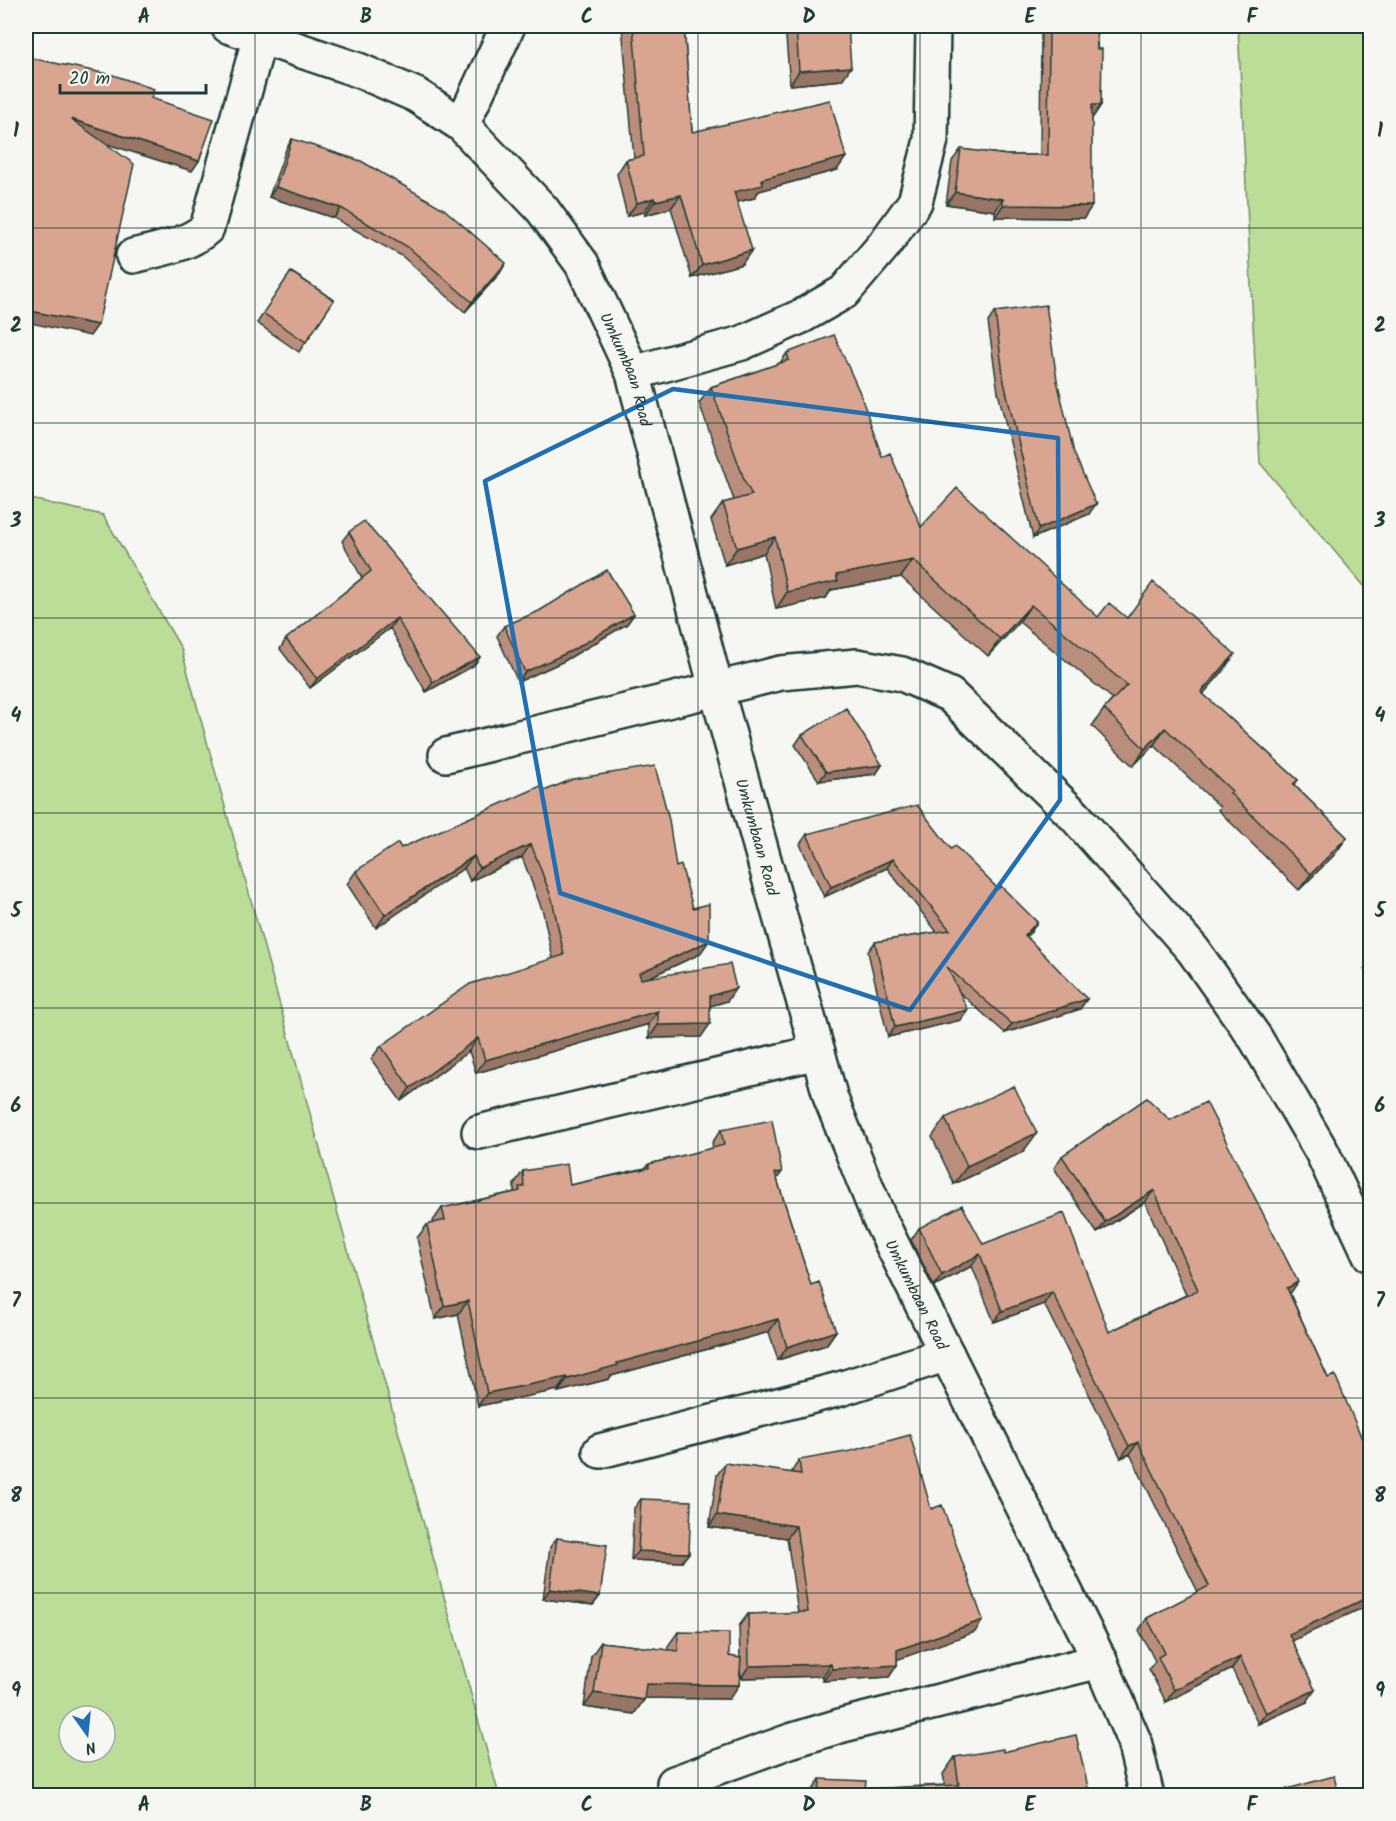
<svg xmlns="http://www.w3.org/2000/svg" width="1396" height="1821" font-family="Kalam,sans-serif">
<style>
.green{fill:#bcdd97;stroke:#6e8d66;stroke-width:1.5;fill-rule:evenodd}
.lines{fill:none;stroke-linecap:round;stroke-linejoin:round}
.street-casing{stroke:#1f3d34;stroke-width:38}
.street{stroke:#f6f6f2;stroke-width:33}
.wall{fill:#bb8e7c;stroke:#1f3d34;stroke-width:1.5}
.shaded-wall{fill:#997465;stroke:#1f3d34;stroke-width:1.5}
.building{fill:#daa590;stroke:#1f3d34;stroke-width:1.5}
.marked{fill:none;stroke:#1f6fb2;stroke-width:4.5;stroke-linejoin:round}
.grid{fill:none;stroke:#1f3d34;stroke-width:1.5;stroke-opacity:0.55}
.labels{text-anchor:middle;stroke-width:6;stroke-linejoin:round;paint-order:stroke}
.street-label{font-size:16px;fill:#1f3d34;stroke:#f6f6f2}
.neatline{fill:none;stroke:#1f3d34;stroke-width:2}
.grid-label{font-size:20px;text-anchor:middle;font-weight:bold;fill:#1f3d34}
</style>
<rect width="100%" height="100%" fill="#f6f6f2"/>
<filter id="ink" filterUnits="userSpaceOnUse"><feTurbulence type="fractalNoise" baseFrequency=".0167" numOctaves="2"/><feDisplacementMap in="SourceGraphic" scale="12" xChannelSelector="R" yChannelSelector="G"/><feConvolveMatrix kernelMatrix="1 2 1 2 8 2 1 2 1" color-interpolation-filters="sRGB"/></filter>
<g filter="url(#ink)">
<!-- green -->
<path class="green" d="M1238,26H1370V593L1260,463Z
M26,498L103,515L181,648L499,1795H26ZM69,1716H105V1752H69Z"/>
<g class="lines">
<defs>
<g id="street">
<path id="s1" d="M228,26L358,70L416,95L462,125L542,209L582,264L633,373L716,688L831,1099L879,1218L1100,1661L1134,1741L1147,1796"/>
<path d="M462,125L508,26"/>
<path d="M133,256C159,249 187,246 207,228L260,36"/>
<path d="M633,373L742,343L802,316L844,292L884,245L915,202L931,140L933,26"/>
<path d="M446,755L781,673L857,666L902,674L950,695L1075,816L1193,950L1256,1039L1322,1152L1370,1255"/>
<path d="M479,1132L818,1052"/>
<path d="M600,1451L840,1389L947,1354"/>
<path d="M674,1783L790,1741L843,1725L1100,1661"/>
</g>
</defs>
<!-- street casing -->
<use href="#street" class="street-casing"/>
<!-- street -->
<use href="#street" class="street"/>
</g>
<!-- wall -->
<path class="wall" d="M622,26H684L692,132L837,170L759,191L754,198L737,202L742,264L692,278L671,208L645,215L644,212L627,216L617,174L626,160L634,158Z
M785,26H848L842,80L790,85Z
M1035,26H1096L1101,105L1093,117H1092L1084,218L995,217V211L946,204L952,161L961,149L1007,155H1040L1041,27H1035Z
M292,139L500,273L465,312L402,256L334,218L269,197L286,149Z
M291,272L334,300L299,352L257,323Z
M995,312L1089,514L1033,538L998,392L988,322Z
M787,353L882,457L921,527L1098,617L1127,618L1224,670L1203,694L1298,780L1294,785L1347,837L1335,854L1299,890L1218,810L1220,807L1154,745L1133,766L1092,726L1104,709L1113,699L1019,622L988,656L901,577L831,590L826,598L776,609L764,553L725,565L711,520L723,503L734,500L699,403L711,387L780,363Z
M349,532L480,657L473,666L426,692L390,628L310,688L280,649L286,639L362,578L342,541Z
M634,614L627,624L564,661L518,682L497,636L504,626Z
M802,735L882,765L876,774L819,781L795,745Z
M544,791L676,867L700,954L650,977L727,1001L710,1006L701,1037L649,1038V1024L476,1073L469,1051L401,1101L371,1059L381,1046L553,959L543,912L522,857L470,881L464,868L376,928L347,884L356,871L401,848Z
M807,834L951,849L1037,922L1031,932L1026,936L1080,1009L1005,1033L960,993L961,1020L888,1037L868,952L875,942L937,932L887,868L824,897L800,844Z
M1371,960V978L1364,969Z
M1147,1098L1290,1294L1328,1378L1371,1453V1604L1292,1640L1307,1702L1258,1724L1232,1669L1166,1702L1149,1669L1155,1661L1139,1630L1147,1618L1198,1592L1130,1454L1121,1458L1044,1304L994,1322L972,1266L934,1286L911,1240L919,1228L983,1244L1109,1332L1186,1295L1145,1202L1097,1233L1054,1168L1062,1156Z
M945,1118L1023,1152L954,1184L932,1137Z
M721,1130L777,1179L811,1285L836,1331L826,1345L778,1360L769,1332L611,1376L609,1379L558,1392V1390L478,1406L458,1314L435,1319L417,1238L427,1225L434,1223L433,1221L442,1208L514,1192V1184L523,1171L570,1185L645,1168L649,1164L713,1148L712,1143Z
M799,1460L931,1509L975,1632L897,1659V1665L889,1677L823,1681V1676L741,1678L740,1667L739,1685L729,1699L645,1698L634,1714L584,1707L591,1656L601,1642L668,1650V1646L678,1632L729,1656L740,1658L739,1626L748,1614L798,1613L787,1538L709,1527L717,1475L725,1463L791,1473Z
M641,1499L682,1562L631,1560L634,1508Z
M557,1538L600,1596L593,1605L543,1599L550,1547Z
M1003,1752L1090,1796H809L820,1779L865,1789L945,1785L943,1774L955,1757Z
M1287,1789L1339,1796H1282Z"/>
<!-- shaded-wall -->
<path class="shaded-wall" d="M851,67L842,80L790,85L799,71Z
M1092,105H1101L1093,117H1084Z
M71,119L199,161L192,171L63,130Z
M846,157L837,170L759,191L754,198L725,205L734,192L762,179Z
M276,187L341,208L334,218L269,197Z
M955,192L1003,199L995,211L946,204Z
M681,195L671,208L645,215L655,201Z
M654,198L644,212L627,216L637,203Z
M1003,205L1092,206L1084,218L995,217Z
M752,250L742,264L692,278L702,265Z
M506,263L500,273L465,312L472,302Z
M26,310L98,325L90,336L26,322Z
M1096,504L1089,514L1033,538L1039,529Z
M775,537L764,553L725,565L737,548Z
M913,560L901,577L831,590L826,598L776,609L787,592L836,575Z
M1031,605L1019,622L988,656L1000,639Z
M634,614L627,624L564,661L518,682L525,672Z
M397,618L390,628L310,688L317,679Z
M1235,654L1224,670L1190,709L1201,692Z
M480,657L473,666L426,692L433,682Z
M1165,728L1154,745L1133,766L1145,749Z
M882,765L876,774L819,781L826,772Z
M1347,837L1335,854L1299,890L1311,874Z
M531,844L522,857L470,881L479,868Z
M474,856L464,868L376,928L385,915Z
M893,859L887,868L824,897L831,887Z
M1037,922L1031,932L1018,944L1025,935Z
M709,941L700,954L630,986L639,973Z
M736,988L727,1001L701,1009L710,996Z
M1087,999L1080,1009L1005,1033L1012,1024Z
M968,1010L961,1020L888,1037L895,1027Z
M658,1011L649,1024L476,1073L485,1060Z
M710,1024L701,1037L649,1038L658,1025Z
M478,1038L469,1051L401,1101L410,1088Z
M1037,1133L1023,1152L954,1184L967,1166Z
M782,1172L773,1185L775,1173Z
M1154,1190L1145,1202L1097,1233L1105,1222Z
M980,1254L972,1266L934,1286L942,1275Z
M1298,1282L1290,1294L1279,1300L1287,1288Z
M1052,1292L1044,1304L994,1322L1002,1311Z
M468,1301L458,1314L435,1319L444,1306Z
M778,1319L769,1332L611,1376L609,1379L558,1392L568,1379L617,1363Z
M836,1331L826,1345L778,1360L787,1347Z
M567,1377L558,1390L478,1406L487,1393Z
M1138,1442L1130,1454L1121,1458L1129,1446Z
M717,1515L796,1526L787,1538L709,1527Z
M638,1551L689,1553L682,1562L631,1560Z
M550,1589L600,1596L593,1605L543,1599Z
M1371,1596V1604L1281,1646L1289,1634Z
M983,1620L975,1632L888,1663L897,1650Z
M1240,1657L1232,1669L1166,1702L1174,1690Z
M831,1664L823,1676L741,1678L749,1666Z
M897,1665L889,1677L823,1681L832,1669Z
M646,1684L739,1685L729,1699L637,1698Z
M1315,1690L1307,1702L1258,1724L1266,1713Z
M594,1693L644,1700L634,1714L584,1707Z"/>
<!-- building -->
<path class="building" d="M633,26H684L692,132L830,100L846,157L762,179L763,185L734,192L752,250L702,265L681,195L655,201L654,198L637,203L626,160L644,156Z
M796,26H848L851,67L799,71Z
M1049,26H1096L1097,49H1102L1101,105H1092V206L1003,205V199L955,192L961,149L1007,155H1048Z
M26,56L35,59L113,75L154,89L151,98L214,119L199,161L71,119L134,164L98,325L26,310Z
M292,139L361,161L444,209L506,263L472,302L408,247L341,208L276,187Z
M291,272L334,300L306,342L263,313Z
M1046,305L1057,380L1074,453L1096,504L1039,529L1004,382L995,312Z
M834,335L860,393L882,457L890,453L921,527L957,488L1098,617L1109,603L1127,618L1153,582L1235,654L1201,692L1298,780L1293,784L1347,837L1311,874L1230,793L1232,791L1165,728L1145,749L1104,709L1127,685L1031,605L1000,639L913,560L836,575L838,581L787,592L775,537L737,548L723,503L752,495L745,482L711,387L789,360L787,353Z
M364,521L480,657L433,682L397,618L317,679L286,639L371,571L349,532Z
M607,570L634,614L571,651L525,672L504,626L539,611Z
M846,708L882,765L826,772L802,735Z
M655,766L669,820L676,867L681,865L693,908L709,904V941L639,973L641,979L730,964L736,988L710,996V1024L658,1025V1011L485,1060L478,1038L410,1088L381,1046L470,984L564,955L552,899L531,844L479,868L474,856L385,915L356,871L398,843L401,848L541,786L544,791L573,779Z
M917,805L951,849L955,846L998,889L1001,886L1037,922L1025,935L1087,999L1012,1024L947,967L968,1010L895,1027L875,942L950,930L893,859L831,887L807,834Z
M1014,1086L1037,1133L967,1166L945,1118Z
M1147,1098L1170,1120L1206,1102L1298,1282L1287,1288L1328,1378L1335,1375L1363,1441L1365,1440L1371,1453V1596L1289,1634L1315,1690L1266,1713L1240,1657L1174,1690L1158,1657L1165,1653L1147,1618L1209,1586L1138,1442L1129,1446L1052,1292L1002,1311L980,1254L942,1275L919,1228L962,1205L983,1244L1064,1213L1109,1332L1198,1290L1154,1190L1105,1222L1062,1156Z
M772,1120L782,1172L775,1173L811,1285L819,1282L836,1331L787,1347L778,1319L617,1363L618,1365L568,1379L567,1377L487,1393L468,1301L444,1306L427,1225L445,1220L442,1208L520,1191L519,1187H524L523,1171L567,1164L570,1185L649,1168V1164L724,1145L721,1130Z
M910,1435L931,1509L942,1505L983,1620L897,1650V1665L832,1669L831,1664L749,1666L748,1614L808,1612L796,1526L717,1515L725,1463L801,1474L799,1460L851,1451Z
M641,1499L691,1501L689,1553L638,1551Z
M557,1538L607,1545L600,1596L550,1589Z
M678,1632L729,1633V1656L741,1658L739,1685L646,1684L644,1700L594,1693L601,1642L678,1651Z
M1076,1735L1090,1796H819L820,1779L866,1781L865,1789L959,1785L955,1757L1003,1749V1752Z
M1334,1776L1339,1796H1289L1287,1789Z"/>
</g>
<!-- marked area -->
<path class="marked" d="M673,389L1058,438L1060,800L910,1010L560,893L485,481Z"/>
<!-- grid -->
<path class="grid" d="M255,26V1796M476,26V1796M698,26V1796M920,26V1796M1141,26V1796M26,228H1370M26,423H1370M26,618H1370M26,813H1370M26,1008H1370M26,1203H1370M26,1398H1370M26,1593H1370"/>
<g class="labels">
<!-- street labels -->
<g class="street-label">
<text dy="6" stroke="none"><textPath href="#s1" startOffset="554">Umkumbaan Road</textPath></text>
<text dy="6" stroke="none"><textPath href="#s1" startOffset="1040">Umkumbaan Road</textPath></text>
<text dy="6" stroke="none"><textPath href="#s1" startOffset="1526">Umkumbaan Road</textPath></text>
</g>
</g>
<!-- margin -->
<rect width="1396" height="1821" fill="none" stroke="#f6f6f2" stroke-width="66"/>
<!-- north arrow -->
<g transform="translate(87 1734) rotate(165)"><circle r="28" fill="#f6f6f2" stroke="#a0aca6" stroke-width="1.5"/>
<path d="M0-4.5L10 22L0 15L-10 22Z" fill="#1f6fb2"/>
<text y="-9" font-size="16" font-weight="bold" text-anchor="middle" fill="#1f3d34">N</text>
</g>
<!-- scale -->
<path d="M60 84v9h146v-9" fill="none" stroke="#1f3d34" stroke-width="3"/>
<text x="69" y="84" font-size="18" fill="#1f3d34" stroke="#f6f6f2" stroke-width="4.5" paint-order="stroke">20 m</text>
<rect x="33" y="33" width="1330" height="1755" class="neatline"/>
<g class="grid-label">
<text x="144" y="23">A</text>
<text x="366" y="23">B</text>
<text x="587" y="23">C</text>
<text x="809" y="23">D</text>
<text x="1030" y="23">E</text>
<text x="1252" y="23">F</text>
<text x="16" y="137">1</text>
<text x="1380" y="137">1</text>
<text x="16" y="332">2</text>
<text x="1380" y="332">2</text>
<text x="16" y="527">3</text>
<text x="1380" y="527">3</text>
<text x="16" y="722">4</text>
<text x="1380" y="722">4</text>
<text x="16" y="917">5</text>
<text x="1380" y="917">5</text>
<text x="16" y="1112">6</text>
<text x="1380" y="1112">6</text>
<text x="16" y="1307">7</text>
<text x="1380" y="1307">7</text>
<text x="16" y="1502">8</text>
<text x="1380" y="1502">8</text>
<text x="16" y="1697">9</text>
<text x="1380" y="1697">9</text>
<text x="144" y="1811">A</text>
<text x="366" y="1811">B</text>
<text x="587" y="1811">C</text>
<text x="809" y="1811">D</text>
<text x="1030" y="1811">E</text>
<text x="1252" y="1811">F</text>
</g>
</svg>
